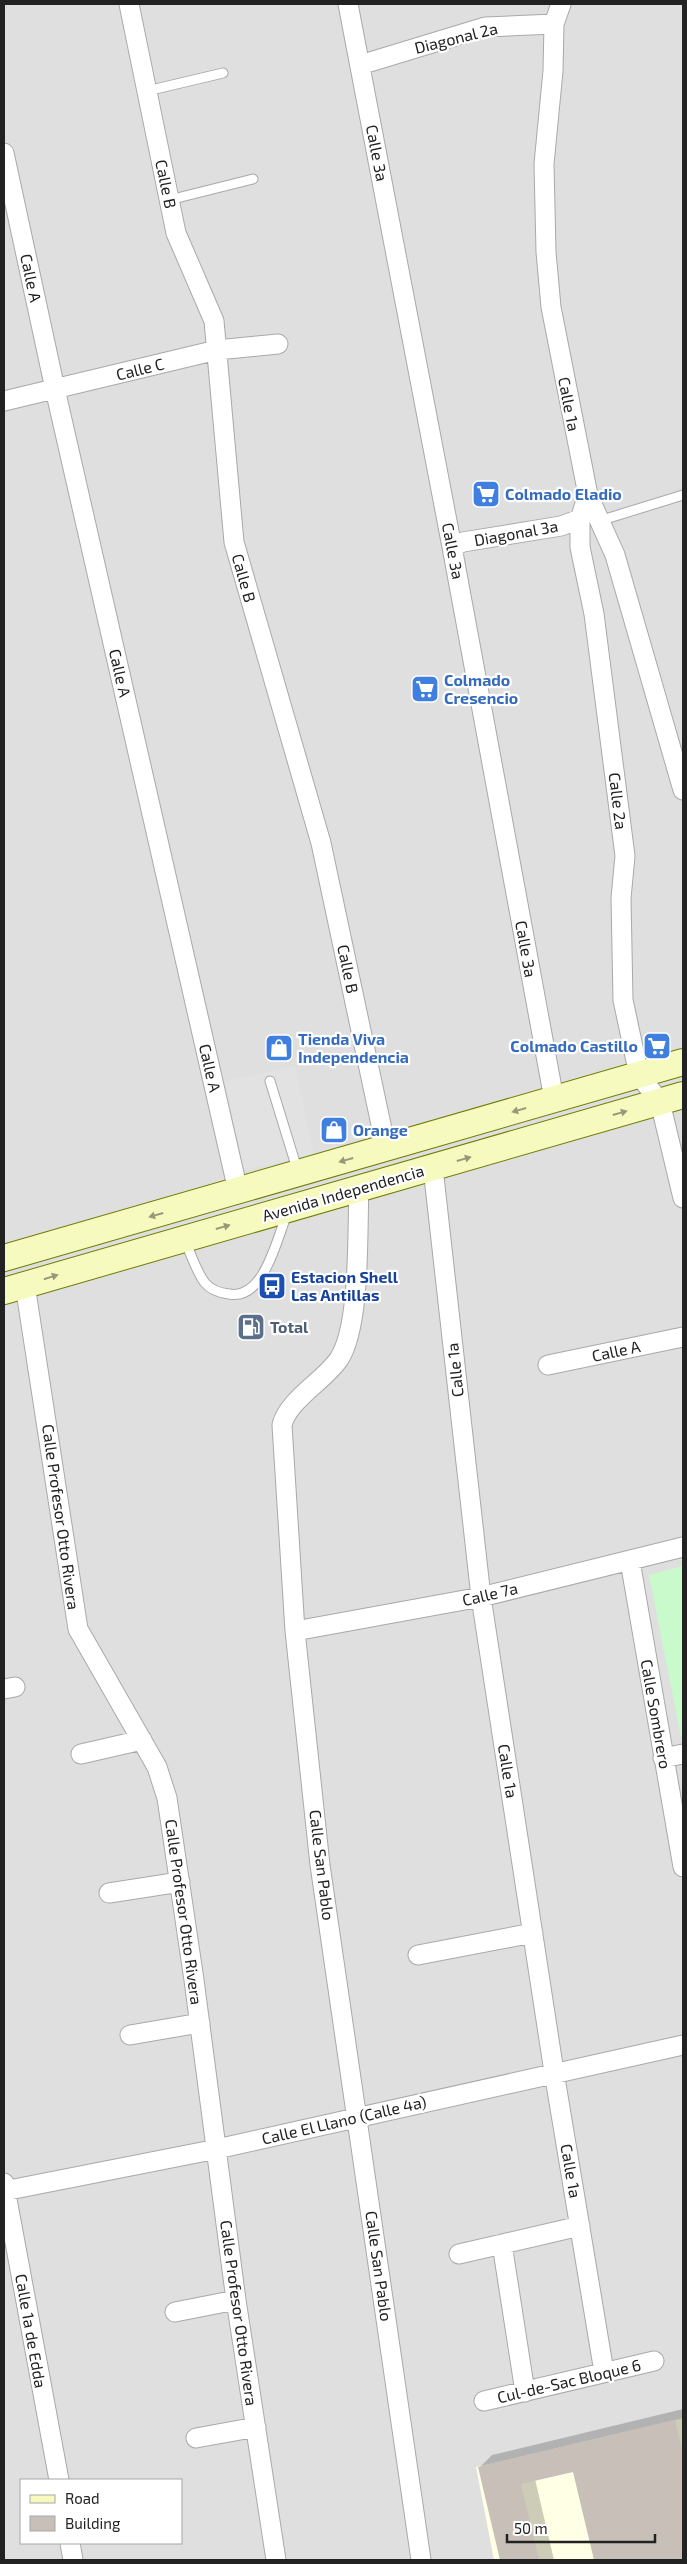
<svg xmlns="http://www.w3.org/2000/svg" width="687" height="2564" font-family="'Exo 2',sans-serif">
<style>
.residential{fill:#e0dfdf;fill-rule:evenodd}
.education{fill:#ffffe5}
.park{fill:#c8facc}
.parking{fill:#e2e2e2}
.shadow{fill:#0003}
.building{fill:#c7bfb8}
.lines{fill:none;stroke-linecap:round;stroke-linejoin:round}
.service-casing{stroke:#a9a9a9;stroke-width:11}
.minor-casing{stroke:#a9a9a9;stroke-width:21}
.secondary-casing{stroke:#707d05;stroke-width:28}
.service{stroke:#fff;stroke-width:9}
.minor{stroke:#fff;stroke-width:19}
.secondary{stroke:#f7fabf;stroke-width:26}
.oneway{fill:#979978}
.labels{text-anchor:middle;stroke-width:4.5;stroke-linejoin:round;paint-order:stroke}
.street-label{font-size:16px;fill:#222;stroke:#fff}
.shop-label{font-size:16px;font-weight:bold;fill:#366cbe;stroke:#fff;text-anchor:start}
.transit-label{font-size:16px;font-weight:bold;fill:#164399;stroke:#fff;text-anchor:start}
.service-label{font-size:16px;font-weight:bold;fill:#4e5e75;stroke:#fff;text-anchor:start}
</style>
<rect width="100%" height="100%" fill="#f2efe9"/>
<!-- residential -->
<path class="residential" d="M4,4H683V2560H4ZM21,2480H181V2543H21Z"/>
<!-- education -->
<path class="education" d="M683,2418V2560H494L476,2467Z"/>
<!-- park -->
<path class="park" d="M683,1566V1736L681,1737L649,1575Z"/>
<!-- parking -->
<path class="parking" d="M295,1066L314,1155L244,1170L225,1081Z"/>
<!-- shadow -->
<path class="shadow" d="M683,2409V2560H595L574,2470L535,2479L554,2560H502L479,2468L492,2455Z"/>
<!-- building -->
<path class="building" d="M675,2420L683,2454V2560H594L573,2472L521,2484L539,2560H500L478,2467Z"/>
<g class="lines">
<defs>
<path id="service" d="M147,91L223,73
M169,200L253,179
M599,521L683,495
M270,1081L298,1172
M185,1241C191,1254 196,1271 205,1283C211,1290 220,1293 229,1294C264,1301 277,1238 287,1214"/>
<path id="minor" d="M129,4L176,233L214,321L234,542L321,843L386,1148
M348,4L452,547L554,1099
M561,4L554,24L553,71L544,164L546,252L551,307L588,495L615,555L683,790
M360,65L485,27L554,24
M4,153L55,389L238,1191
M4,401L217,350L278,344
M588,495L580,519V547L594,614L625,856L621,898L623,1000L639,1075L660,1102L683,1198
M452,547L463,542L561,526L580,519
M433,1168L481,1597L554,2072L604,2372
M359,1189C357,1231 361,1325 339,1359C324,1381 288,1400 282,1425L295,1631L320,1865L421,2560
M25,1285L78,1629L157,1767L167,1798L194,1980L236,2300L276,2560
M548,1365L683,1337
M630,1561L683,1867
M295,1631L481,1597L683,1547
M4,1689L15,1687
M81,1754L142,1740
M663,1758L683,1754
M109,1893L180,1882
M418,1955L533,1933
M130,2035L200,2023
M4,2183L59,2480
M4,2191L217,2149L683,2045
M502,2244L525,2392
M459,2254L580,2226
M175,2312L236,2300
M484,2401L654,2361
M196,2438L256,2427
M70,2543L73,2560"/>
<path id="secondary" d="M4,1258L683,1062
M4,1291L683,1095"/>
</defs>
<!-- service casing -->
<use href="#service" class="service-casing"/>
<!-- minor casing -->
<use href="#minor" class="minor-casing"/>
<!-- secondary casing -->
<use href="#secondary" class="secondary-casing"/>
<!-- service -->
<use href="#service" class="service"/>
<!-- minor -->
<use href="#minor" class="minor"/>
<!-- secondary -->
<use href="#secondary" class="secondary"/>
</g>
<!-- one-way arrows -->
<defs><path id="oneway-solid" d="M-6-.8H1V-3.2L6.5 0L1 3.2V.8H-6Z" transform="scale(1.25)"/></defs>
<g class="oneway">
<use href="#oneway-solid" transform="translate(519 1110) rotate(164)"/>
<use href="#oneway-solid" transform="translate(620 1113) rotate(-16)"/>
<use href="#oneway-solid" transform="translate(464 1159) rotate(-16)"/>
<use href="#oneway-solid" transform="translate(346 1160) rotate(164)"/>
<use href="#oneway-solid" transform="translate(156 1215) rotate(164)"/>
<use href="#oneway-solid" transform="translate(223 1227) rotate(-16)"/>
<use href="#oneway-solid" transform="translate(51 1277) rotate(-17)"/>
</g>
<!-- icons -->
<defs>
<symbol id="supermarket-square" viewBox="-11 -11 22 22"><rect x="-9" y="-9" width="18" height="18" rx="4" fill="#3f7fe0" stroke="#fff"/><path d="M-6-5.5h2.5l.6 2H6L4.5 2H-2.5L-4.4-4H-6ZM-1.5 3.2a1.3 1.3 0 1 0 .1 0ZM3 3.2a1.3 1.3 0 1 0 .1 0Z" fill="#fff"/></symbol>
<symbol id="shop-square" viewBox="-11 -11 22 22"><rect x="-9" y="-9" width="18" height="18" rx="4" fill="#3f7fe0" stroke="#fff"/><path d="M-5-2.5h2.3a2.7 3.5 0 0 1 5.4 0H5L5.5 6h-11ZM-1.5-2.5h3a1.5 2.3 0 0 0-3 0Z" fill="#fff"/></symbol>
<symbol id="bus-square" viewBox="-11 -11 22 22"><rect x="-9" y="-9" width="18" height="18" rx="4" fill="#1a4fb4" stroke="#fff"/><path d="M-5-6H5V4H4V6H2V4H-2V6H-4V4H-5ZM-3.5-4V0h7V-4ZM-3.5 1.2v1.5H-2V1.2ZM2 1.2v1.5H3.5V1.2Z" fill="#fff"/></symbol>
<symbol id="fuel-square" viewBox="-11 -11 22 22"><rect x="-9" y="-9" width="18" height="18" rx="4" fill="#5c6f8a" stroke="#fff"/><path d="M-5.5-6h7V0h2V4h1.3V-2.5L3-4.5l.8-.8L6-3V5H2.5V1h-1V6h-7ZM-4.2-4.7v3.2H.2V-4.7Z" fill="#fff"/></symbol>
</defs>
<g fill-rule="evenodd">
<use href="#supermarket-square" x="470" y="478" width="32" height="32"/>
<use href="#supermarket-square" x="409" y="673" width="32" height="32"/>
<use href="#supermarket-square" x="641" y="1030" width="32" height="32"/>
<use href="#shop-square" x="263" y="1032" width="32" height="32"/>
<use href="#shop-square" x="318" y="1114" width="32" height="32"/>
<use href="#bus-square" x="256" y="1270" width="32" height="32"/>
<use href="#fuel-square" x="235" y="1311" width="32" height="32"/>
</g>
<g class="labels">
<!-- street labels -->
<g class="street-label">
<text transform="translate(456 38) rotate(-14)" y="6">Diagonal 2a</text>
<text transform="translate(377 153) rotate(79)" y="6">Calle 3a</text>
<text transform="translate(166 184) rotate(78)" y="6">Calle B</text>
<text transform="translate(31 278) rotate(78)" y="6">Calle A</text>
<text transform="translate(140 369) rotate(-14)" y="6">Calle C</text>
<text transform="translate(569 404) rotate(79)" y="6">Calle 1a</text>
<text transform="translate(516 533) rotate(-10)" y="6">Diagonal 3a</text>
<text transform="translate(453 551) rotate(79)" y="6">Calle 3a</text>
<text transform="translate(244 578) rotate(74)" y="6">Calle B</text>
<text transform="translate(120 673) rotate(77)" y="6">Calle A</text>
<text transform="translate(618 801) rotate(83)" y="6">Calle 2a</text>
<text transform="translate(526 949) rotate(80)" y="6">Calle 3a</text>
<text transform="translate(348 969) rotate(78)" y="6">Calle B</text>
<text transform="translate(210 1068) rotate(77)" y="6">Calle A</text>
<text transform="translate(343 1193) rotate(-16)" y="6">Avenida Independencia</text>
<text transform="translate(616 1351) rotate(-12)" y="6">Calle A</text>
<text transform="translate(455 1370) rotate(-96)" y="6">Calle 1a</text>
<text transform="translate(61 1517) rotate(82)" y="6">Calle Profesor Otto Rivera</text>
<text transform="translate(490 1594) rotate(-13)" y="6">Calle 7a</text>
<text transform="translate(656 1714) rotate(80)" y="6">Calle Sombrero</text>
<text transform="translate(508 1771) rotate(81)" y="6">Calle 1a</text>
<text transform="translate(322 1865) rotate(83)" y="6">Calle San Pablo</text>
<text transform="translate(184 1912) rotate(82)" y="6">Calle Profesor Otto Rivera</text>
<text transform="translate(344 2120) rotate(-13)" y="6">Calle El Llano (Calle 4a)</text>
<text transform="translate(571 2171) rotate(80)" y="6">Calle 1a</text>
<text transform="translate(379 2266) rotate(82)" y="6">Calle San Pablo</text>
<text transform="translate(239 2313) rotate(82)" y="6">Calle Profesor Otto Rivera</text>
<text transform="translate(31 2331) rotate(80)" y="6">Calle 1a de Edda</text>
<text transform="translate(569 2381) rotate(-13)" y="6">Cul-de-Sac Bloque 6</text>
</g>
<!-- shop labels -->
<g class="shop-label">
<text x="505" y="500">Colmado Eladio</text>
<text x="444" y="686">Colmado<tspan x="444" dy="18">Cresencio</tspan></text>
<text x="298" y="1045">Tienda Viva<tspan x="298" dy="18">Independencia</tspan></text>
<text x="638" y="1052" text-anchor="end">Colmado Castillo</text>
<text x="353" y="1136">Orange</text>
</g>
<!-- transit labels -->
<g class="transit-label">
<text x="291" y="1283">Estacion Shell<tspan x="291" dy="18">Las Antillas</tspan></text>
</g>
<!-- service labels -->
<g class="service-label">
<text x="270" y="1333">Total</text>
</g>
</g>
<!-- border -->
<rect width="687" height="2564" fill="none" stroke="#222222" stroke-width="10"/>
<!-- legend -->
<rect x="20" y="2479" width="162" height="65" fill="#ffffff" stroke="#a7a7a7"/>
<rect x="30" y="2495" width="25" height="8" fill="#f7fabf" stroke="#a7a7a7"/>
<text x="65" y="2504" font-size="15" fill="#222222">Road</text>
<rect x="30" y="2516" width="25" height="15" fill="#c7bfb8" stroke="#a7a7a7"/>
<text x="65" y="2529" font-size="15" fill="#222222">Building</text>
<!-- scale -->
<path d="M507 2534v8h148v-8" fill="none" stroke="#222222" stroke-width="2.5"/>
<text x="514" y="2534" font-size="15" fill="#222222" stroke="#ffffff" stroke-width="4" paint-order="stroke">50 m</text>
</svg>
